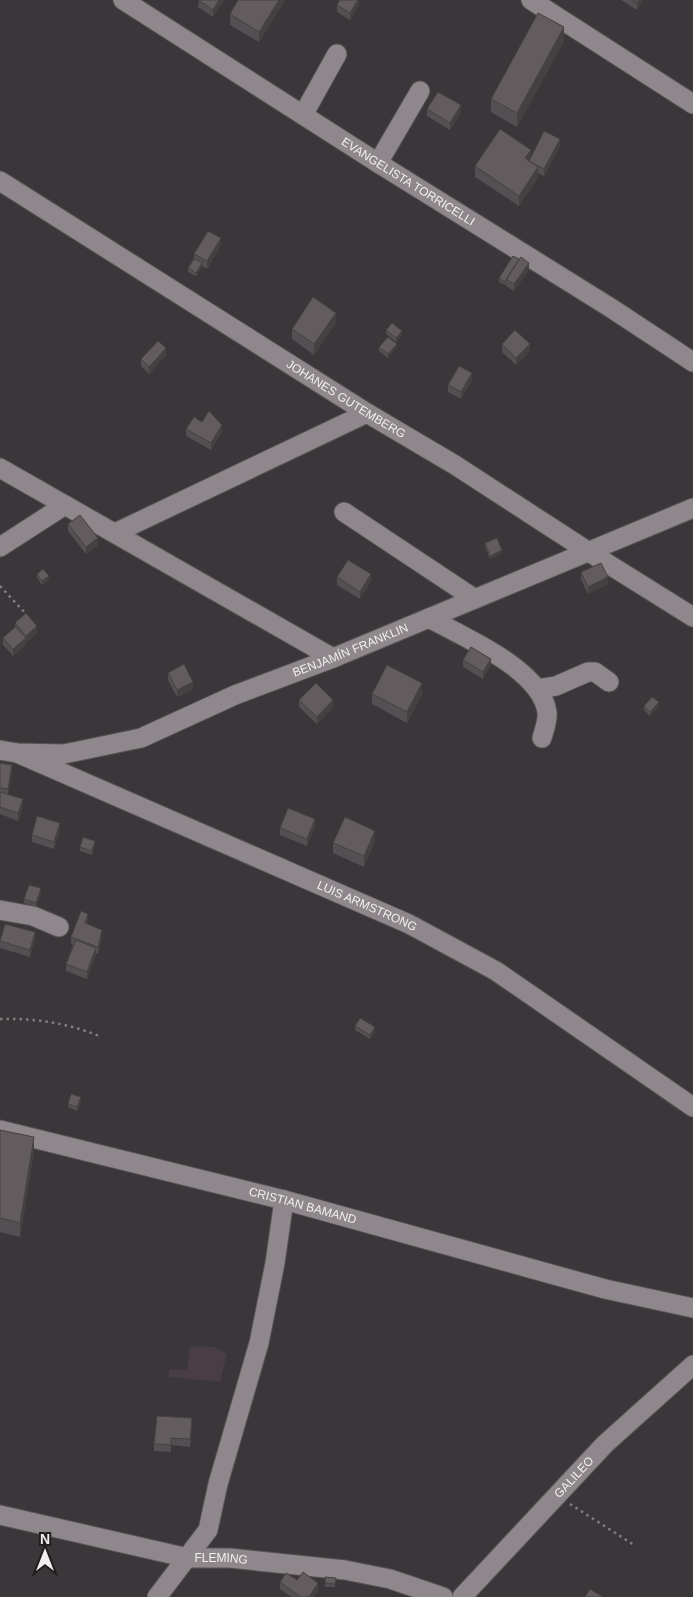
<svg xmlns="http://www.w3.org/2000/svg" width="693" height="1597" font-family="Arial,sans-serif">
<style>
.built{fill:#483e44}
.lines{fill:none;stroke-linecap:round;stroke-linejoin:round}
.minor-casing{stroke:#585356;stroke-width:21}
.path{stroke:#827d80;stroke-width:2.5;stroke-dasharray:2.5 4;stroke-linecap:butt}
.minor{stroke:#8e878b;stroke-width:19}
.wall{fill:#544f52}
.shaded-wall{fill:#454042}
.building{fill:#625c5f;stroke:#454042}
.labels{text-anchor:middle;stroke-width:5;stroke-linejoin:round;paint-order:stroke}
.street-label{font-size:12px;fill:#f2eef0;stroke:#201e1f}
</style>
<rect width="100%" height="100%" fill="#3b3639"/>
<!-- built -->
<path class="built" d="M190,1346L214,1347L227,1354L220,1382L169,1377V1370L187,1369Z"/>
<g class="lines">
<defs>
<g id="minor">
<path id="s1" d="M123,0L378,163L611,308L693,362"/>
<path d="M531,0L693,104"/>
<path d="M303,115L337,54"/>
<path d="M378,163L420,91"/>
<path id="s2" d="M0,181L367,413L455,465L589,552L693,617"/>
<path d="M0,468L333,658"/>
<path d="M344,512L475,599"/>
<path d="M115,533L367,413"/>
<path d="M0,547L65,505"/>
<path d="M429,618C463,637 541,669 547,712C548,721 544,730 542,738"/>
<path d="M537,689L556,686L588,672H595L609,682"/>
<path id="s3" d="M0,750L17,753L64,754L141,738L235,695L333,658L693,508"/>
<path id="s4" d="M17,753L409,924L496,971L693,1107"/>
<path d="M0,910L33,916L59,927"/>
<path id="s5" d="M0,1130L284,1200L605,1289L693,1308"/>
<path id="s6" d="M0,1515L188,1558H229L345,1570L390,1579L443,1597"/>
<path d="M157,1597L208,1530L218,1484L259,1343L275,1263L284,1200"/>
<path id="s7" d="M462,1597L605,1444L693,1365"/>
</g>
</defs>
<!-- minor casing -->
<use href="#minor" class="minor-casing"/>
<!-- path -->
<path class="path" d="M0,586L26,614
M0,1019C34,1018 68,1023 99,1036
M570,1504L634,1545"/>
<!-- minor -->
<use href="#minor" class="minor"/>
</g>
<!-- wall -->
<path class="wall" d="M199,0H224L213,17L198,7Z
M285,0L259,42L230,25V14Z
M359,0V5L350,20L337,12V5Z
M621,0H643L637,10Z
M564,41L517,127L491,112V99Z
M427,109L461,112L450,130L427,116Z
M560,146L544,176L538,173V178L519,206L475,177V166L531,157Z
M221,245L207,269L202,266L196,276L188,272V268L194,259V254Z
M529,270L514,291L506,286V283L505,285L499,282V278Z
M336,323L314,355L292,339V329Z
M386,330L402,335L396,342L386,334Z
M502,344L530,351L516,365L502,352Z
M379,347H397L388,358L379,351Z
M166,355L149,374L141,366V359Z
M472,381L461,399L448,392V385Z
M186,429L222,432L211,450L186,436Z
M68,524L98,545L86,554L68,531Z
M485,543L502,553L490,559L485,547Z
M581,572L608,584L588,594L581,579Z
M37,574L49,580L42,585L37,578Z
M337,577L371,581L360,599L337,585Z
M15,623L37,633L26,643V642V645L13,656L3,645V638L15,627Z
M463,660L491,666L483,679L463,667Z
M168,673L193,689L177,697L168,680Z
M372,694H422L407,723L372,704Z
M299,700L333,707L317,724L299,707Z
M644,706H659L650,716L644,710Z
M0,763L12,772L8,794L23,806L18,821L0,814Z
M315,826L307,846L280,835V828Z
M60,830L54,849L32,842V835Z
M375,841L364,867L333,853V843Z
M95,844L92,855L80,851V847Z
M41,892L36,907L24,903V899Z
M88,921L87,924L102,937L98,954L96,953V955L87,979L66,971V964L73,945L71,944V937Z
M0,939H35L30,957L0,948Z
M355,1026L375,1031L370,1039L355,1030Z
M81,1101L77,1111L68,1107V1104Z
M0,1130L34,1151L20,1237L0,1232Z
M192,1426L190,1447L171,1445V1452L154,1451V1444Z
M325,1577L336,1578L335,1587H325Z
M297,1580L318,1591L314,1597H291L280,1589V1582Z"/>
<!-- shaded-wall -->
<path class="shaded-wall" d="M219,0H224L213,17V10Z
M279,0H285L259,42V32Z
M358,0H359V5L350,20V13Z
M639,0H643L637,10V3Z
M564,27V41L517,127V113Z
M461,105V112L450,130V123Z
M560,139V146L544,176V169Z
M531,150V160L530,162L525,158Z
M538,167V178L519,206V196Z
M221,238V245L207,269V261Z
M202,263V267L196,276V273Z
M529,263V270L514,291V284Z
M336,313V323L314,355V344Z
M402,331V335L396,342V338Z
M397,344V347L388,358V354Z
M530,344V351L516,365V358Z
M166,348V355L149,374V367Z
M472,373V381L461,399V392Z
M222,425V432L211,450V443Z
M98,538V545L86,554V547Z
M502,550V553L490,559V556Z
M371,574V581L360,599V592Z
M49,576V580L42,585V581Z
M608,577V584L588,594V587Z
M37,626V633L26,643V636Z
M26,638V645L13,656V649Z
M491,659V666L483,679V672Z
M193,682V689L177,697V690Z
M422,683V694L407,723V712Z
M333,700V707L317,724V717Z
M659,702V706L650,716V712Z
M12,765V772L8,796V789Z
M23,799V806L18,821V813Z
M315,819V826L307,846V839Z
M60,823V830L54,849V842Z
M375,831V841L364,867V856Z
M95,841V844L92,855V851Z
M41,888V892L36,907V903Z
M88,914V921L85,930V923Z
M102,930V937L98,954V947Z
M35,932V939L30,957V950Z
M96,948V955L87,979V972Z
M375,1027V1031L370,1039V1035Z
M81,1097V1101L77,1111V1107Z
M34,1137V1151L20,1237V1223Z
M318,1583V1591L314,1597H309Z"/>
<!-- building -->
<path class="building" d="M198,0H219L213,10Z
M238,0H279L259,32L230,14Z
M340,0H358L350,13L337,5Z
M633,0H639L637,3Z
M538,13L564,27L517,113L491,99Z
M438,92L461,105L450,123L427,109Z
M500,129L531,150L525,158L538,167L519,196L475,166Z
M544,131L560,139L544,169L529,161Z
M208,231L221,238L207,261L194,254Z
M513,256L519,259L505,282L499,278Z
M521,257L529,263L514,284L506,279Z
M194,259L202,263L196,273L188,268Z
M313,297L336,313L314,344L292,329Z
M392,323L402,331L396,338L386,330Z
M515,330L530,344L516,358L502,344Z
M388,337L397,344L388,354L379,347Z
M158,341L166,348L149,367L141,359Z
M459,366L472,373L461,392L448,385Z
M209,411L222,425L211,443L186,429L194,417L202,422Z
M80,515L98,538L86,547L68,524Z
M497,538L502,550L490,556L485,543Z
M348,560L371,574L360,592L337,577Z
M601,563L608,577L588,587L581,572Z
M43,569L49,576L42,581L37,574Z
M26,613L37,626L26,636L15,623Z
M15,627L26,638L13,649L3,638Z
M471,647L491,659L483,672L463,660Z
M184,664L193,682L177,690L168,673Z
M387,665L422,683L407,712L372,694Z
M316,683L333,700L317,717L299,700Z
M652,697L659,702L650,712L644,706Z
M0,763L12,765L8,789L0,788Z
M0,792L23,799L18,813L0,807Z
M288,808L315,819L307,839L280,828Z
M37,816L60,823L54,842L32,835Z
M345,817L375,831L364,856L333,843Z
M83,837L95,841L92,851L80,847Z
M29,885L41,888L36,903L24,899Z
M81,911L88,914L85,923L102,930L98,947L71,937Z
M5,924L35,932L30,950L0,941Z
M76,940L96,948L87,972L66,964Z
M360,1018L375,1027L370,1035L355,1026Z
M71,1094L81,1097L77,1107L68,1104Z
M0,1130L34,1137L20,1223L0,1218Z
M157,1416L192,1418L190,1439L171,1438V1445L154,1444Z
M303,1572L318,1583L309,1597H301L280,1582L286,1573L297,1580Z
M325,1577L336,1578L335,1584L325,1583Z
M590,1589L603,1597H585Z"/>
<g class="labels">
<!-- street labels -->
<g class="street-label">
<text dy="4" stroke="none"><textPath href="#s1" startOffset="338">EVANGELISTA TORRICELLI</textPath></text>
<text dy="4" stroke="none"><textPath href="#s2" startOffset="409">JOHANES GUTEMBERG</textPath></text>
<text dy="4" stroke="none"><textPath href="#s3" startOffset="370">BENJAMÍN FRANKLIN</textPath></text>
<text dy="4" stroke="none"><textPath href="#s4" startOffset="382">LUIS ARMSTRONG</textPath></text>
<text dy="4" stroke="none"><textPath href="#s5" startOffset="312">CRISTIAN BAMAND</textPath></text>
<text dy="4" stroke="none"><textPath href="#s7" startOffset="164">GALILEO</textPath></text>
<text dy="4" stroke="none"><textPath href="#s6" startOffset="226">FLEMING</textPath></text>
</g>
</g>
<!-- north arrow -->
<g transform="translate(45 1552)" stroke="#201e1f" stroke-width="4" paint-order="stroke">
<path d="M0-4L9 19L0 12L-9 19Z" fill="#f2eef0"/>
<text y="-8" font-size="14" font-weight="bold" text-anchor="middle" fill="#f2eef0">N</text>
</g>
</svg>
